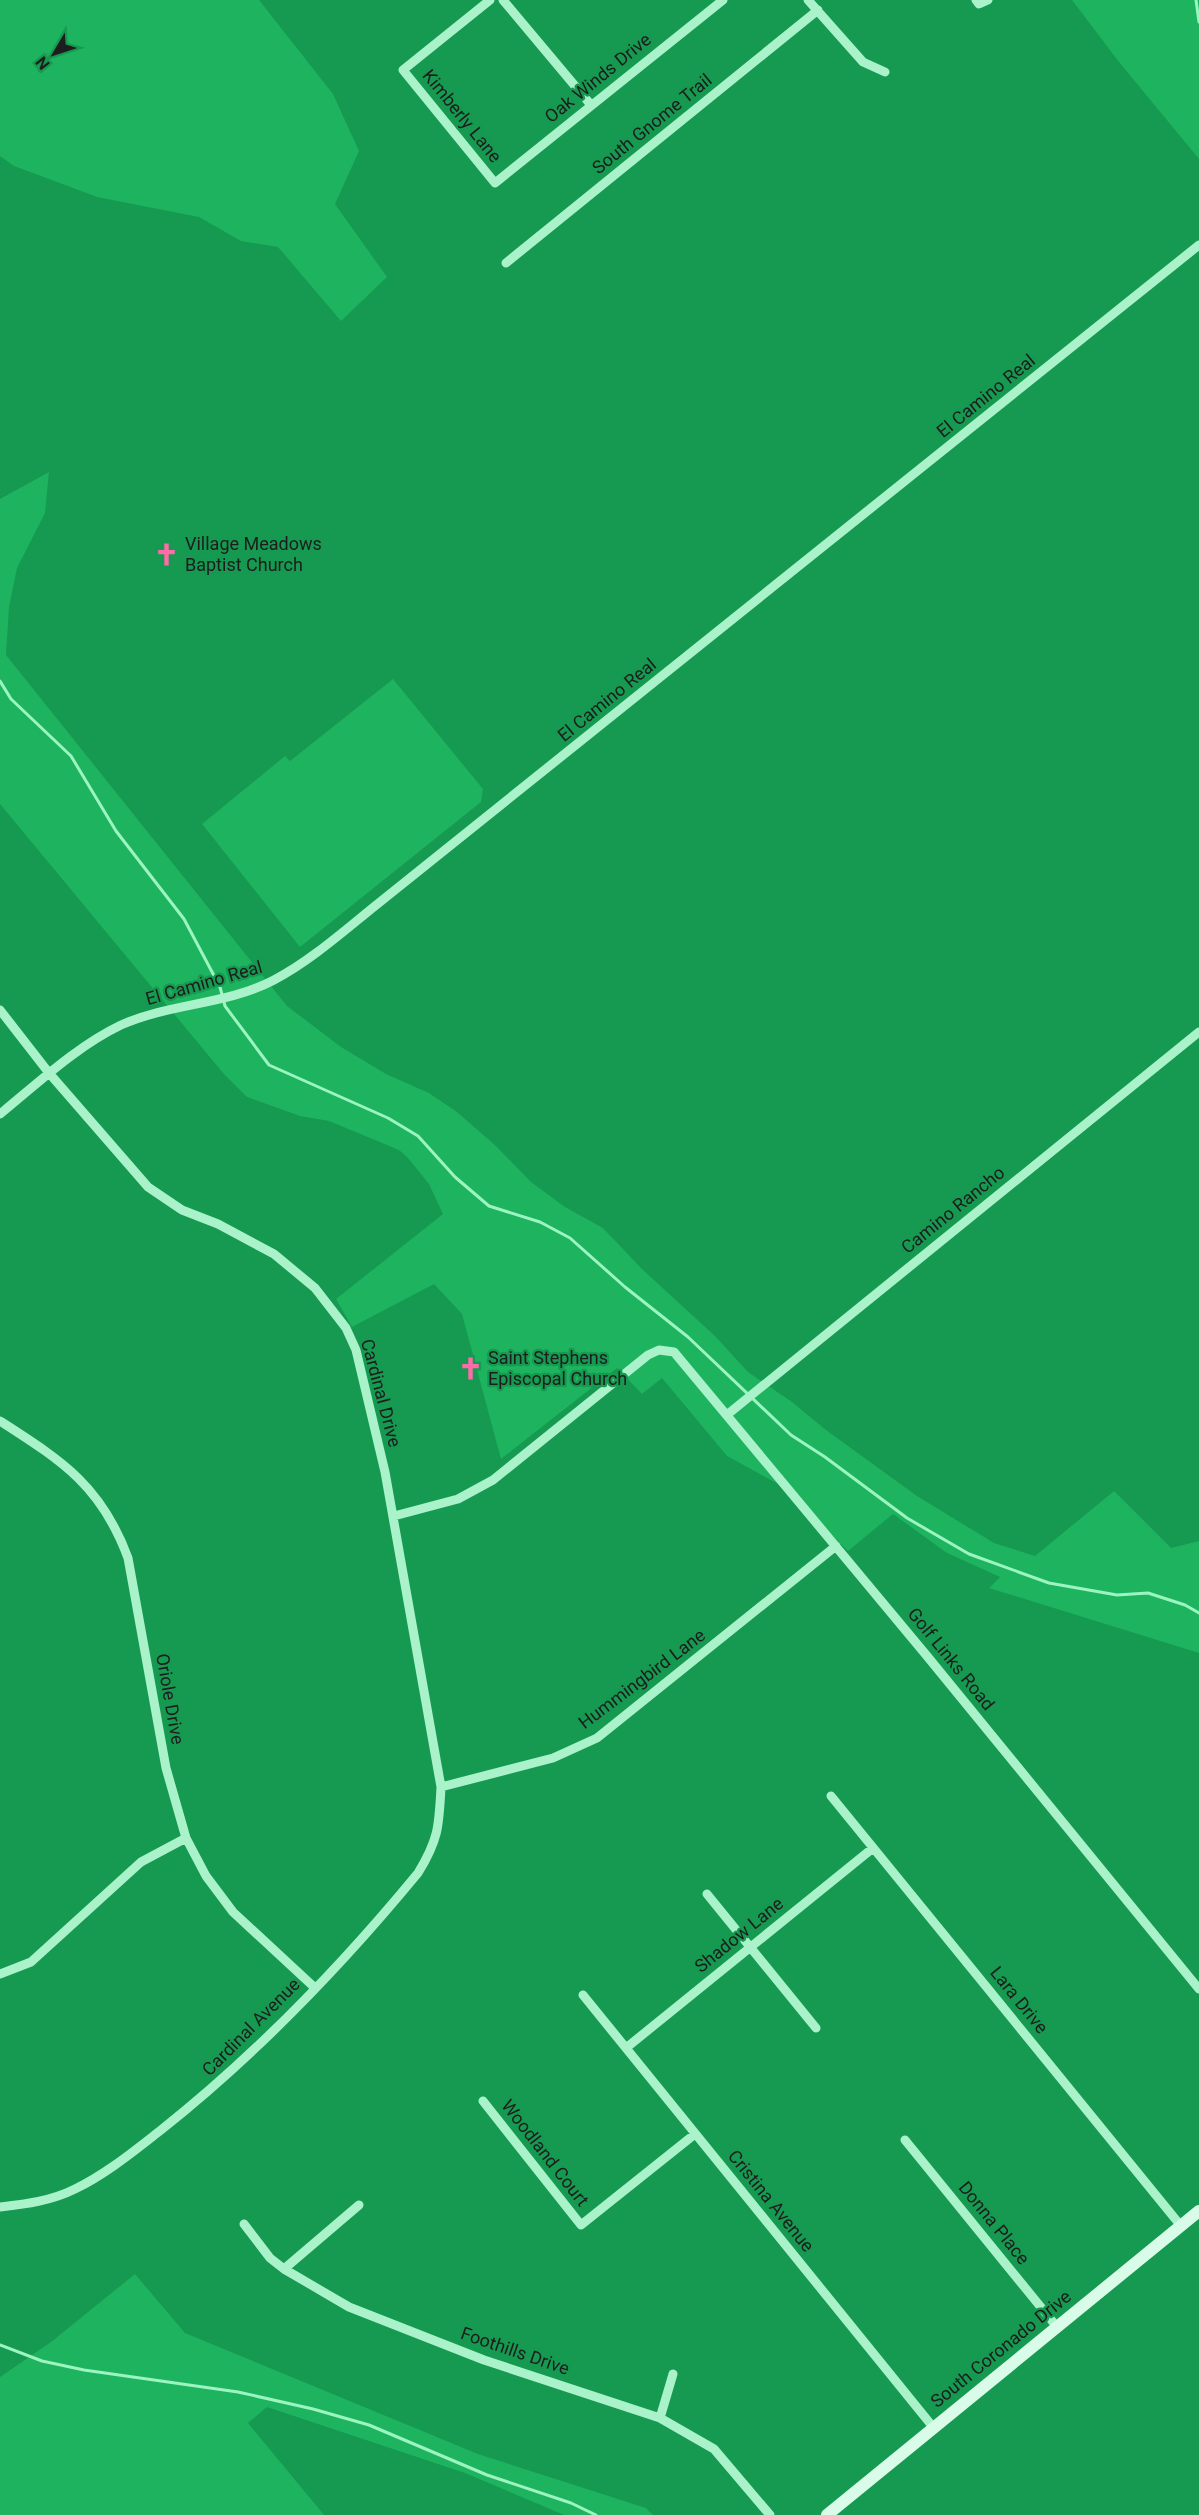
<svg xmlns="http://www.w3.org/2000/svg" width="1199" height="2515" font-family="Roboto,sans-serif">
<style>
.green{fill:#1eb35e}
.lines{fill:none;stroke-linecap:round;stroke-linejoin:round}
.stream{stroke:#9cf5c1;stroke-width:3}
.street{stroke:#aaf2c9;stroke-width:9}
.secondary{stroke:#d9fce9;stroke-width:12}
.labels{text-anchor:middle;stroke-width:4.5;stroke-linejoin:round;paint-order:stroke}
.street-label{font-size:18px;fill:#1d1d1d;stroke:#169950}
.poi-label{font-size:18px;fill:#1d1d1d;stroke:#169950;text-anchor:start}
</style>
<rect width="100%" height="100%" fill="#169950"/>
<!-- green -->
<path class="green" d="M0,0H259L333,94L359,151L335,204L387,277L341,321L278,247L241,241L199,217L97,197L14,166L0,156Z
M1072,0H1199V159L1119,62Z
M49,472L45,513L17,568L9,607L6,655L287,1006L341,1047L386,1074L429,1093L457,1112L496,1146L531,1182L565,1207L603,1228L642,1269L715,1336L748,1372L792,1402L826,1430L917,1496L994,1543L1035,1556L1114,1491L1171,1548L1199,1541V1653L989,1588L1000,1577L947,1553L893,1514L848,1551L780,1485L727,1456L662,1378L642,1394L617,1368L501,1459L462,1314L434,1284L352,1327L336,1299L443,1214L429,1184L408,1158L399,1150L329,1121L300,1116L247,1097L223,1073L0,804V499Z
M393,679L483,789L481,802L300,947L202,824L285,756L290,761Z
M135,2274L185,2333L478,2454L646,2508L653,2515H564L465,2473L267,2407L248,2423L324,2515H0V2377L51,2342Z"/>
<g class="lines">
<!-- stream -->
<path class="stream" d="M1196,0L1199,22
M0,681L11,699L71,756L116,831L184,919L220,987L225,1006L269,1065L388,1118L418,1136L455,1177L489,1206L540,1222L570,1238L625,1287L688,1337L791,1435L825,1457L907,1518L969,1554L1049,1583L1117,1595L1148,1593L1185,1605L1199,1613
M0,2345L42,2361L84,2370L238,2392L313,2409L369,2425L487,2475L571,2503L596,2515"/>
<!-- street -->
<path class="street" d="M490,0L403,70L495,183L723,0
M503,0L591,105
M808,0L863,62L885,72
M976,0L979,4L988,0
M506,263L818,10
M0,1010L49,1073L148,1187L182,1210L218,1224L274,1254L315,1288L346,1328L356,1350L385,1472L441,1787C439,1825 439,1839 418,1873C343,1964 253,2057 161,2130C134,2151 106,2174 75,2189C51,2201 26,2204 0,2207
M0,1114C38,1083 77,1046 121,1025C170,1003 227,1005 274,980C312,960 346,929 380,902L1199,245
M728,1414L1199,1032
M0,1421C62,1461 101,1485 128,1558L166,1768L186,1838L206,1876L233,1912L314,1987
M394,1516L458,1499L493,1480L648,1355L659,1350L674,1352L927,1656L1199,1989
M441,1787L553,1758L597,1738L836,1546
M831,1796L1181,2226
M707,1894L816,2028
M0,1974L31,1962L141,1862L186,1838
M583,1995L933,2427
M626,2048L873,1848
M483,2101L581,2225L695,2134
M905,2140L1057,2327
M244,2224L270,2258L284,2269L349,2307L484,2360L660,2418L714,2449L770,2515
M284,2269L359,2205
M660,2418L673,2374"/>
<!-- secondary -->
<path class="secondary" d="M827,2515L1199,2211"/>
</g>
<!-- icons -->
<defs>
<symbol id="church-bare" viewBox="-9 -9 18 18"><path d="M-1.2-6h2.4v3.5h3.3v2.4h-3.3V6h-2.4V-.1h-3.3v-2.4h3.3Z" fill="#ff6ba8" stroke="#169950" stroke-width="2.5" paint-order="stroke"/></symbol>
</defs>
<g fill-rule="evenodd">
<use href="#church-bare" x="150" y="538" width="33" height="33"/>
<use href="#church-bare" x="454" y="1352" width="33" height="33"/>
</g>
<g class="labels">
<!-- street labels -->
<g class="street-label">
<text transform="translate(598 78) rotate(-39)" y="6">Oak Winds Drive</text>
<text transform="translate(462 116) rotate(51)" y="6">Kimberly Lane</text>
<text transform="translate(652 124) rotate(-39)" y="6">South Gnome Trail</text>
<text transform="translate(986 396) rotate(-39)" y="6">El Camino Real</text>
<text transform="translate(607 700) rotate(-39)" y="6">El Camino Real</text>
<text transform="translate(204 983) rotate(-16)" y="6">El Camino Real</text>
<text transform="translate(953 1210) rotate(-39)" y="6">Camino Rancho</text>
<text transform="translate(381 1393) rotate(75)" y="6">Cardinal Drive</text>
<text transform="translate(951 1659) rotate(51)" y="6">Golf Links Road</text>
<text transform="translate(642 1679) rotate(-37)" y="6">Hummingbird Lane</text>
<text transform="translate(170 1699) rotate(80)" y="6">Oriole Drive</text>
<text transform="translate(739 1935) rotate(-39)" y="6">Shadow Lane</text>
<text transform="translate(1019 2000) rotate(51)" y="6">Lara Drive</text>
<text transform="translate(251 2027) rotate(-45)" y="6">Cardinal Avenue</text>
<text transform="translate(545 2153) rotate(52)" y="6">Woodland Court</text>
<text transform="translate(771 2201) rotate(51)" y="6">Cristina Avenue</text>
<text transform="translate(994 2223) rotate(51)" y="6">Donna Place</text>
<text transform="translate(1001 2349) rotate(-39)" y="6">South Coronado Drive</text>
<text transform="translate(515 2351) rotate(19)" y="6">Foothills Drive</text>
</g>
<!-- poi labels -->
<g class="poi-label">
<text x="185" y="550">Village Meadows<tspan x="185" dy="21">Baptist Church</tspan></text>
<text x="488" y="1364">Saint Stephens<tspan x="488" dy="21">Episcopal Church</tspan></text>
</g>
</g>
<!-- north arrow -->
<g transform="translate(54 54) rotate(231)" stroke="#169950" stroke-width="4.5" paint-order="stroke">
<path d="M0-4.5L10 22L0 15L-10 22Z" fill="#1d1d1d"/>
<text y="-9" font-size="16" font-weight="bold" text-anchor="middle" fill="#1d1d1d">N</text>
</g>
</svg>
